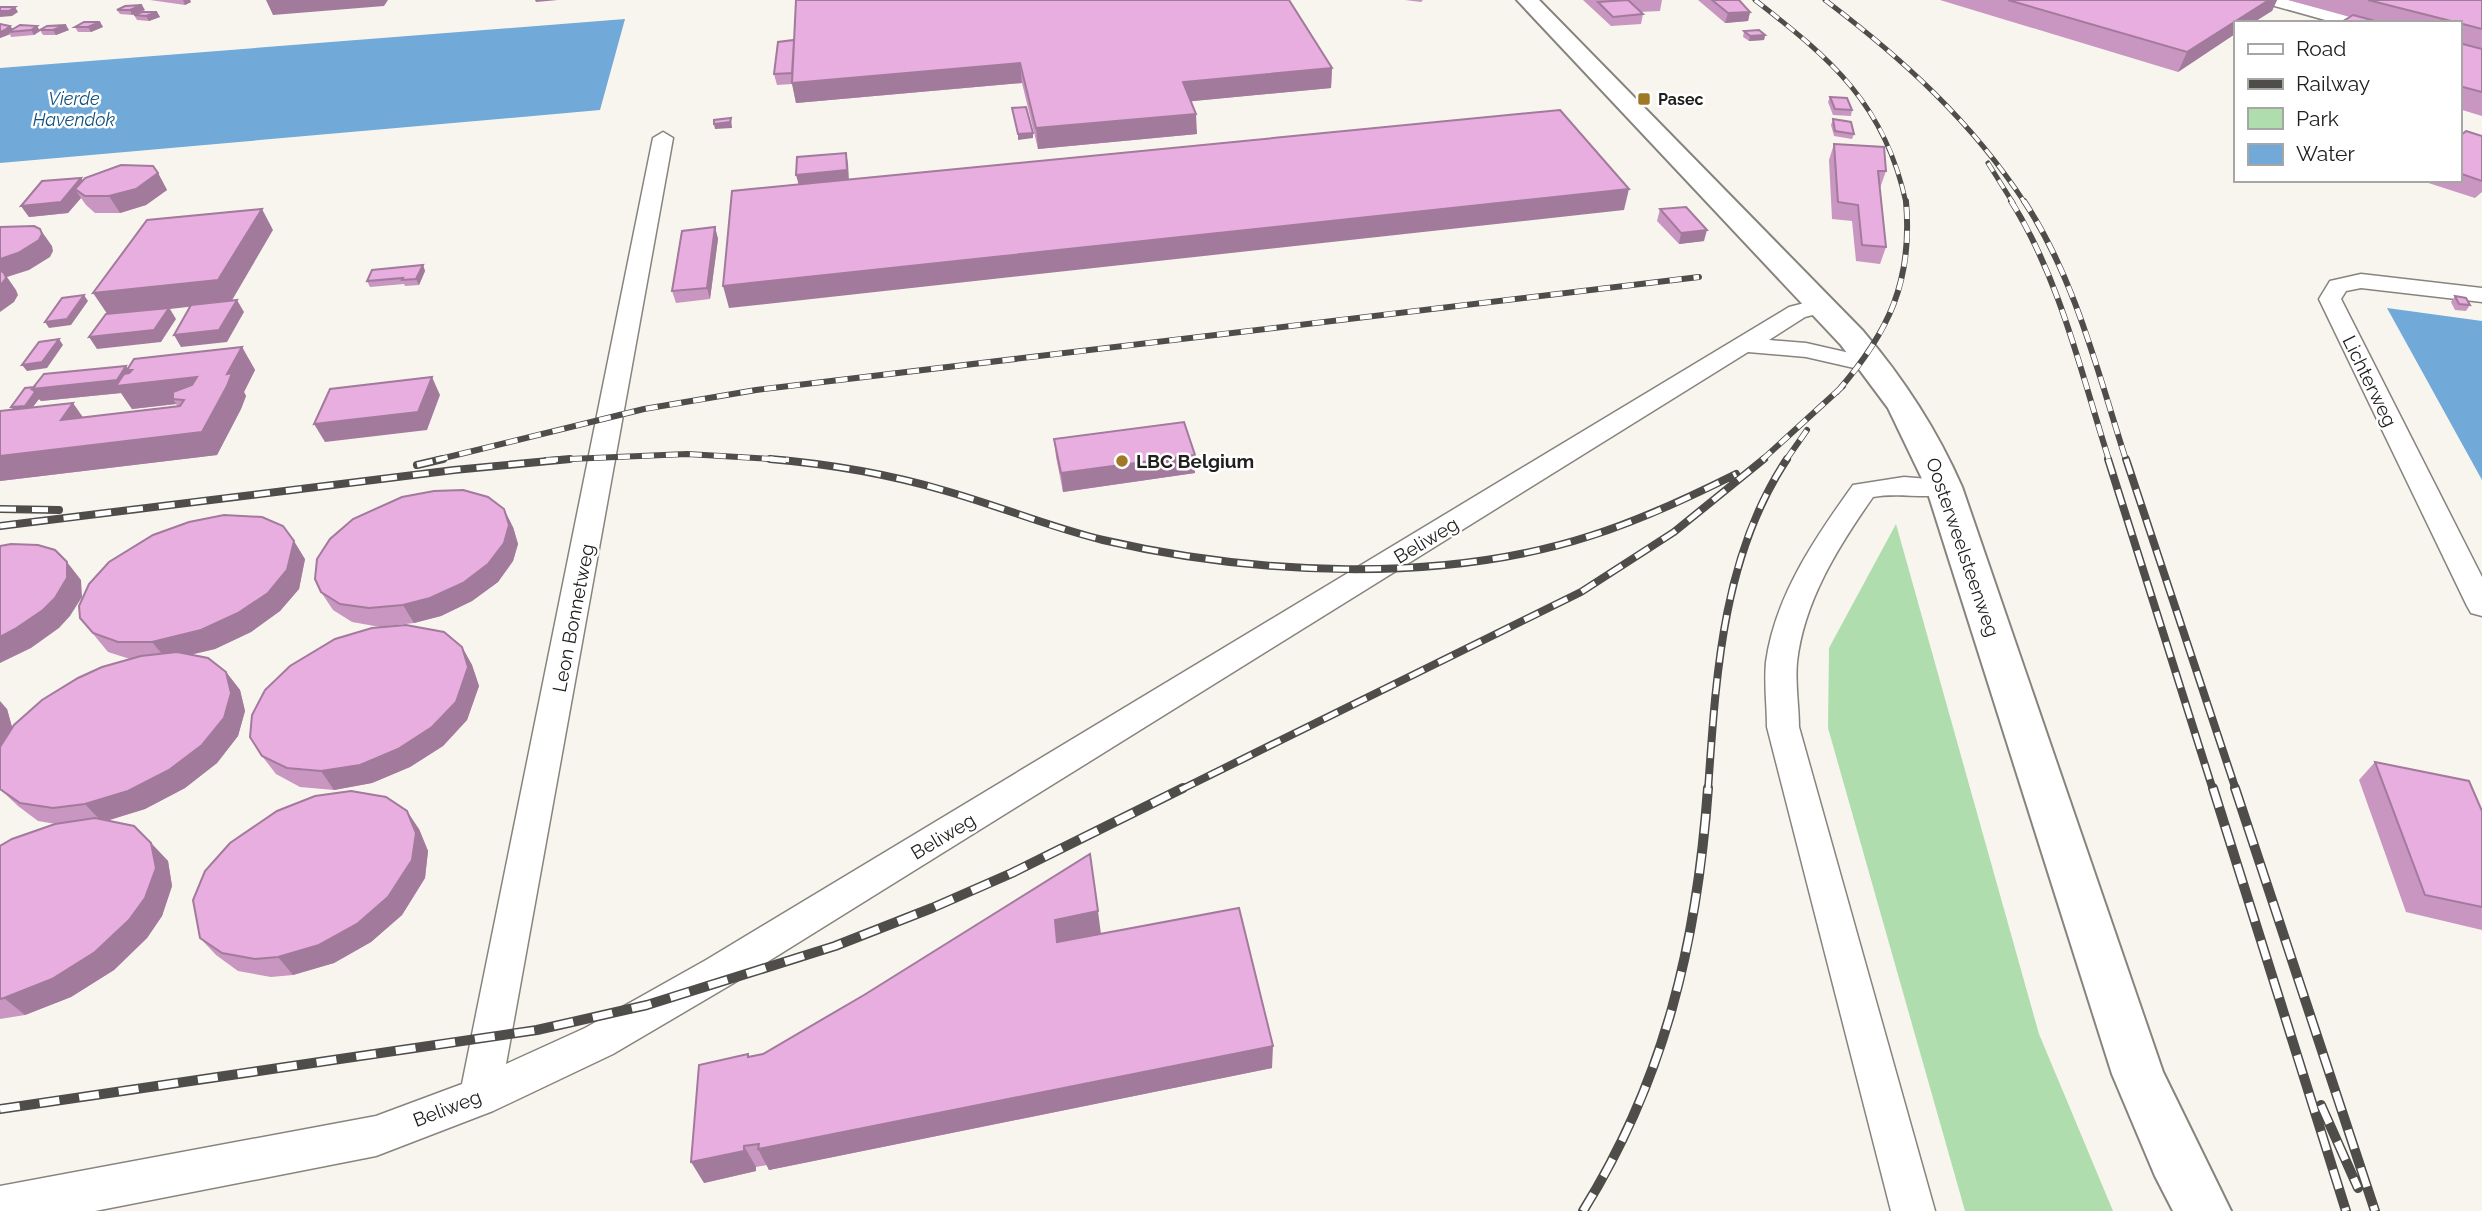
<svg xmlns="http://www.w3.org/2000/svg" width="2482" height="1211" font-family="Raleway,sans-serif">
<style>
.green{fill:#afddad}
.water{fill:#71a9d9}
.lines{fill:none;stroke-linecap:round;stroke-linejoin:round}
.minor-casing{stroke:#87847e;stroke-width:3}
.secondary-casing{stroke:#87847e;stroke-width:4}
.minor{fill:#fff;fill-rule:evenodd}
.secondary{fill:#fff;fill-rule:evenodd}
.rail-far3-casing{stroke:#4e4d4a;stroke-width:5}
.rail-far2-casing{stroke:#4e4d4a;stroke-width:6}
.rail-far1-casing{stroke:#4e4d4a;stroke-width:8}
.rail-casing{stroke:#4e4d4a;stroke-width:10}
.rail-far3{stroke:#fff;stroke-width:3.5;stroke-dasharray:10;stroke-linecap:butt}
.rail-far2{stroke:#fff;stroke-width:4.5;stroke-dasharray:12;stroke-linecap:butt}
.rail-far1{stroke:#fff;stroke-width:5;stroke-dasharray:16;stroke-linecap:butt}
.rail{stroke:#fff;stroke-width:7;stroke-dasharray:20;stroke-linecap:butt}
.wall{fill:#c896c0;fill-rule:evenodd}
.shaded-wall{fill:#a27a9c}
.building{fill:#e8aedf;stroke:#a27a9c;stroke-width:2}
.poi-dot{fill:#9f7926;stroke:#fff;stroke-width:2.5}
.labels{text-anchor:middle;stroke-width:5;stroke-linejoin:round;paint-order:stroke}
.far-poi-label{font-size:16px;font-weight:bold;fill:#21201e;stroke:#fff;text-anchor:start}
.far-water-label{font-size:18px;font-style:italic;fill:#11517f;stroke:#fff}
.street-label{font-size:19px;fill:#21201e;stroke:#fff}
.poi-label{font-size:19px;font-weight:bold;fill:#21201e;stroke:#fff;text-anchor:start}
</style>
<rect width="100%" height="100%" fill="#f8f5ee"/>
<!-- green -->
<path class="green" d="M1896,524L2039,1034L2113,1211H1965L1828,728L1829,648Z"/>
<!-- water -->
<path class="water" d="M625,19L600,110L0,163V68Z
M2387,308L2482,321V480Z"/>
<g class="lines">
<defs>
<path id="minor" d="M2262,0H2289L2362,19L2364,23H2336L2264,3Z
M663,132L673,138L506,1064L585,1028L706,960L1789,307L1820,299L1828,301L1832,306L1828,311L1805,317L1769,340L1806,343L1885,361L1888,366L1885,371L1876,373L1806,357L1748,352L732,984L613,1054L493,1111L376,1156L95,1211H0V1186L376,1116L462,1084L653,138Z
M2361,274L2482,288V302L2361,288L2346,291L2341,299L2482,577V616L2471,613L2467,606L2319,299L2330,281Z
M1904,477L1954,481L1958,487L1954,493C1928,500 1899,492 1873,497C1838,547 1804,601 1797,662C1795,684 1799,706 1799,727L1935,1211H1891L1767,727C1767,706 1764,684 1766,662C1775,596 1815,538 1853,485Z"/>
<path id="secondary" d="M1517,0H1539L1863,331C1904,379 1937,430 1962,487L2163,1072L2231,1211H2173L2155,1176L2112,1074L1926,487L1888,408L1841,345Z"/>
</defs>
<!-- minor casing -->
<use href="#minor" class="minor-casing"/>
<!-- secondary casing -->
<use href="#secondary" class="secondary-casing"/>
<!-- minor -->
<use href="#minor" class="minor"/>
<!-- secondary -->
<use href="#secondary" class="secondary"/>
<defs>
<path id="rail-far3" d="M1755,0C1831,59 1885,104 1906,203
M1825,0C1903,59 1971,121 2025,203
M1988,163L2013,203"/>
<path id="rail-far2" d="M2011,201C2060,279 2081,373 2109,460
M2024,201C2075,278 2098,373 2126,460
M1837,392C1889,332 1913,281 1906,201
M436,460L644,409L756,390L1699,277
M546,460L687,454L789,460
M1762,460L1843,386
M1786,460L1807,430"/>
<path id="rail-far1" d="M770,459C829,464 889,474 946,491C999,506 1050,527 1103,540C1254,575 1441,584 1590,536C1641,520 1688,498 1736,474
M2108,459L2213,790
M2126,459L2236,790
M417,465L443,459
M0,509L59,510
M0,526L454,470L570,459
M1180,790L1581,592L1674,532L1764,459
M1708,790C1716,676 1722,557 1787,459"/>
<path id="rail" d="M2213,788L2346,1211
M2235,788L2375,1211
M2321,1105L2358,1188
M0,1109L537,1030L647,1005L835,946L932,908L1012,873L1183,788
M1583,1211C1665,1079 1697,942 1708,788"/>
</defs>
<!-- rail-far3 casing -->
<use href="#rail-far3" class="rail-far3-casing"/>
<!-- rail-far2 casing -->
<use href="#rail-far2" class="rail-far2-casing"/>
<!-- rail-far1 casing -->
<use href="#rail-far1" class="rail-far1-casing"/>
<!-- rail casing -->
<use href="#rail" class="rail-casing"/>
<!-- rail-far3 -->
<use href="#rail-far3" class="rail-far3"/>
<!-- rail-far2 -->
<use href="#rail-far2" class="rail-far2"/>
<!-- rail-far1 -->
<use href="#rail-far1" class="rail-far1"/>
<!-- rail -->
<use href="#rail" class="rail"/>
</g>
<!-- wall -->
<path class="wall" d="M150,0H190L191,2L185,5Z
M1405,0H1423L1421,2Z
M1583,0H1662L1660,11L1640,12L1643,14L1641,24L1611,26Z
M1698,0H1739L1750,12L1748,21L1725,23Z
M1940,0H2277L2272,11L2235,23V34L2178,72Z
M2288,0H2482V116L2459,109V23H2340L2350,17Z
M117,10H145L132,15L120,14Z
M157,12L160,17L149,21L137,20L134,15Z
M100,22L103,27L91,32H78L75,27Z
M0,24L10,26L13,29L20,25L37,26L40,31L34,35L11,37L10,34L0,38Z
M40,30H69L56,35H43Z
M1744,31L1765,35L1764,40L1749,41L1743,37Z
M778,42L1332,68L1331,88L1191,101L1197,134L1038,149L1022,83L796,103L792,84L777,85L774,74Z
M1830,97L1852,110L1851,116L1833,115L1828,102Z
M1833,119L1854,134L1852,139L1834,136L1831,125Z
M2482,136V192L2475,198L2419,180H2459V137Z
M1834,144L1886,171L1880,188L1886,247L1880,264L1856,261L1852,221L1832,219L1829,160Z
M158,173L167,190L146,205L120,213H95L86,205L81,198L68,213L29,217L21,206L81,178L82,180Z
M1660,209L1704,241L1679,244L1657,221Z
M715,227L718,239L710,299L676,303L672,291Z
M423,265L425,271L419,285L405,286L404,284L370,287L367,281Z
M2455,296L2470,305L2466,311L2455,310L2451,302Z
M242,347L255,370L244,392L246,396L241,409L217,455L0,481V411L13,410L34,387ZM121,393L132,409L176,404L178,407L83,418L32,408L39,399L41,401Z
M1054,439L1195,473L1063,492L1056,457Z
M513,527L518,544L513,561L498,582L472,601L441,616L414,623L380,627L352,622L333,610L321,592Z
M305,559L299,589L280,611L251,632L215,649L190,655L226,672L240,690L245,711L238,736L217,763L185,788L145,809L107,821L151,843L168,861L172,886L162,916L147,938L114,970L71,997L25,1015L0,1019V846L56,824L38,821L18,806L0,789L7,709L12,727L10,731L130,659L108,652L80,618Z
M462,647L472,665L479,686L467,720L443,746L410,767L372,783L334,790L300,787L276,774L262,756Z
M2375,762L2482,811V930L2406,912L2359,780Z
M419,829L428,851L425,878L402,915L371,942L334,963L293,975L271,977L238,971L216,955L200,938Z
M1101,934L1272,1068L769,1170L767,1165L756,1167V1171L704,1183L748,1054L750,1057L763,1054Z"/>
<!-- shaded-wall -->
<path class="shaded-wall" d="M183,0H190L191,2L185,5Z
M266,0H388L384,6L273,15Z
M535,0H558L536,2Z
M2269,0H2277L2272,11L2253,23H2235V34L2178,72L2187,52Z
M142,5L145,10L132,15L130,10Z
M15,7L18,12L12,16L0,17V11Z
M157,12L160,17L149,21L146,16Z
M1750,12L1748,21L1725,23L1728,13Z
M100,22L103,27L91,32L88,27Z
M66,25L69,30L56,35L53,30Z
M10,26L14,31L8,32L10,34L8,35L0,38V32Z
M37,26L40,31L34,35L31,30Z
M1765,35L1764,40L1749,41L1750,36Z
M1020,63L1022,83L796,103L792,83Z
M1332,68L1331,88L1184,102L1183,82Z
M1196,114L1197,134L1038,149L1036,128Z
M731,118L732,128L715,129L714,124Z
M1033,133V138L1018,140V134Z
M846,153L848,163L849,181L799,186L796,175Z
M158,173L167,190L146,205L120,213L109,196Z
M81,178L88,189H75L81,198L68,213L29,217L21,206Z
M1629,189L1624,210L729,308L723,286Z
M262,209L273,230L231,302L170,309L176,319L161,342L97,349L89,337L108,315L93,293Z
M715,227L718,239L710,299L707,288Z
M40,229L52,246L53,251L50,257L29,270L7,277L16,290L18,295L14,302L0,312V259Z
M1707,230L1704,241L1679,244L1681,233Z
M423,265L425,271L419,285L416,279Z
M84,295L88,301L71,325L49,328L45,322Z
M237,300L244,312L227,342L181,347L174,335Z
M59,339L63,345L47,368L27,371L22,365Z
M242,347L255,370L244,392L246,396L241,409L217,455L0,481V456L202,432L227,374Z
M126,366L129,370L197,377L184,400L173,399L176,404L132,409L121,393L41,401L39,399L29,412L16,414L11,407L32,389Z
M432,377L440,395L427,430L325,442L314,424Z
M73,403L89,426L61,420Z
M1195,455V473L1063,492L1061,473Z
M504,509L513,527L518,544L513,561L498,582L472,601L441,616L414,623L403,605Z
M294,541L305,559L299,589L280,611L251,632L215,649L167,660L152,642Z
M67,562L81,580L82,597L70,616L59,628L31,648L0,663V637Z
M462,647L472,665L479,686L467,720L443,746L410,767L372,783L334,790L321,771Z
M226,672L240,690L245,711L238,736L217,763L185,788L145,809L102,822L85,804Z
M0,701L7,709L12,727L2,751L0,755Z
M407,811L419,829L428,851L425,878L402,915L371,942L334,963L293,975L278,957Z
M151,843L168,861L172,886L162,916L147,938L114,970L71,997L25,1015L4,998Z
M1098,911L1101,934L1057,942L1055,920Z
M1273,1046L1272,1068L769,1170L758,1149Z
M744,1146L756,1167V1171L704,1183L691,1162Z"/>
<!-- building -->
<path class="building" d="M796,0H1289L1332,68L1183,82L1196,114L1036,128L1020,63L792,83Z
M1628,0L1643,14L1613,17L1598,2Z
M1712,0H1739L1750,12L1728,13Z
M2008,0H2269L2187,52Z
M2368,0H2482V29L2459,23Z
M142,5L130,10H117L125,6Z
M0,7H15L9,11H0Z
M142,12H157L146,16L134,15Z
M2353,15L2383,23H2340Z
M84,22H100L88,27H75Z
M0,24L10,26L5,30L0,32Z
M20,25L37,26L31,30L8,32Z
M66,25L53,30H40L47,26Z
M1759,30L1765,35L1750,36L1744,31Z
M794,40L792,73L774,74L778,42Z
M2459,43L2482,49V92L2459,86Z
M1830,97L1847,98L1852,110L1835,109Z
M1026,107L1033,133L1018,134L1012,108Z
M1560,110L1629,189L723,286L732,191Z
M731,118L730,122L714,124V120Z
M1833,119L1851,122L1854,134L1835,131Z
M2466,131L2482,136V181L2459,173V137Z
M1834,144L1884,147L1886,171H1878L1886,247L1862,245L1858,205L1838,202Z
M846,153L847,170L796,175L797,157Z
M121,165L153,166L158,173L136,189L109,196H85L75,189L85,178Z
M81,178L61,202L21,206L42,181Z
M1686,207L1707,230L1681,233L1660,209Z
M262,209L218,280L93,293L147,220Z
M34,226L40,229L42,234L39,240L18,253L0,259V227Z
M715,227L707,288L672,291L682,231Z
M423,265L416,279L402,280L403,278L367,281L372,270Z
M0,270L4,273L6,278L0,286Z
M84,295L67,319L45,322L62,298Z
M2455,296L2466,298L2470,305L2459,304Z
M237,300L219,330L174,335L191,305Z
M169,308L154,330L89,337L106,314Z
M59,339L42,362L22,365L39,342Z
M242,347L227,374L232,373L227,386L202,432L0,456V411L73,403L61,420L180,406L184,400L173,399V392L192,385L197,377L116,386L124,374L129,373L132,370H127L134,359Z
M126,366L117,380L32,389L44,374Z
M432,377L418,412L314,424L330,389Z
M34,387L32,389L35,392L25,406L11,407L25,388Z
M1184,422L1195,455L1061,473L1054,439Z
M463,490L488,497L504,509L509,525L504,543L488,564L463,583L430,598L403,605L369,608L340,604L321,592L315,579L317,559L330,539L353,519L402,497L434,491Z
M224,515L262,517L283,526L294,541L287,570L268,593L238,613L201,630L152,642H118L93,633L80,618L79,606L89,584L109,562L153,535L189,522Z
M11,544L38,545L55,550L67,562V578L55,598L43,610L15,629L0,637V546Z
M406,625L444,632L462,647L468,667L456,702L432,727L398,749L360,765L321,771L287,768L262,756L250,737L252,715L265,690L290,666L335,639L372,628Z
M177,652L208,658L226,672L231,693L224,718L202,745L169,770L128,791L85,804L53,808L20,803L0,789V747L14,725L42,700L78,678L102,667L141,656Z
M2375,762L2469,781L2482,811V907L2425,895Z
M351,791L386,797L407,811L416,833L412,860L388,897L357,924L319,945L278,957L255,959L222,953L200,938L193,900L205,871L230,843L277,811L315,796Z
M95,818L134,826L151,843L156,868L145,898L129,920L95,952L52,979L4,998L0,999V846L12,839L55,824Z
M1090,854L1098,911L1055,920L1057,942L1239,908L1273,1046L758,1149L759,1144L744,1146V1151L691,1162L699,1065L748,1054V1057L763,1054L864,995Z"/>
<!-- markers -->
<g class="poi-dot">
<rect x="1637" y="92" width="14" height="14" rx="3.5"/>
<circle cx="1122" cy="461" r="7"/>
</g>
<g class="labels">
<!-- far-poi labels -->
<g class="far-poi-label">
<text x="1658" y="105">Pasec</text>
</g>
<!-- far-water labels -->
<g class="far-water-label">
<text x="74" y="105">Vierde<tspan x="74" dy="21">Havendok</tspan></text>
</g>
<!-- street labels -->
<g class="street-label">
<text transform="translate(2370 381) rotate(64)" y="7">Lichterweg</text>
<text transform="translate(1426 540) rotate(-31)" y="7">Beliweg</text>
<text transform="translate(1963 547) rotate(71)" y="7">Oosterweelsteenweg</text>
<text transform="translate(573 618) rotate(-79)" y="7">Leon Bonnetweg</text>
<text transform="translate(943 836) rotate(-31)" y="7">Beliweg</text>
<text transform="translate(447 1108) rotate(-21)" y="7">Beliweg</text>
</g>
<!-- poi labels -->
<g class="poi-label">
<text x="1136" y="468">LBC Belgium</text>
</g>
</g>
<!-- legend -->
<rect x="2234" y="21" width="228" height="161" fill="#ffffff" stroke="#a6a6a5" stroke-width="2"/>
<rect x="2248" y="44" width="35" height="10" fill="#ffffff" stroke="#a6a6a5" stroke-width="2"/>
<text x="2296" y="56" font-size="21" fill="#21201e">Road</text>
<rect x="2248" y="79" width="35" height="10" fill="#4e4d4a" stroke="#a6a6a5" stroke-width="2"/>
<text x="2296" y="91" font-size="21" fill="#21201e">Railway</text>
<rect x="2248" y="108" width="35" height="21" fill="#afddad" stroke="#a6a6a5" stroke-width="2"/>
<text x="2296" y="126" font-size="21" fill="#21201e">Park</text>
<rect x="2248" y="144" width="35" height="21" fill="#71a9d9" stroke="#a6a6a5" stroke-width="2"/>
<text x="2296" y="161" font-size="21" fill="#21201e">Water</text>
</svg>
